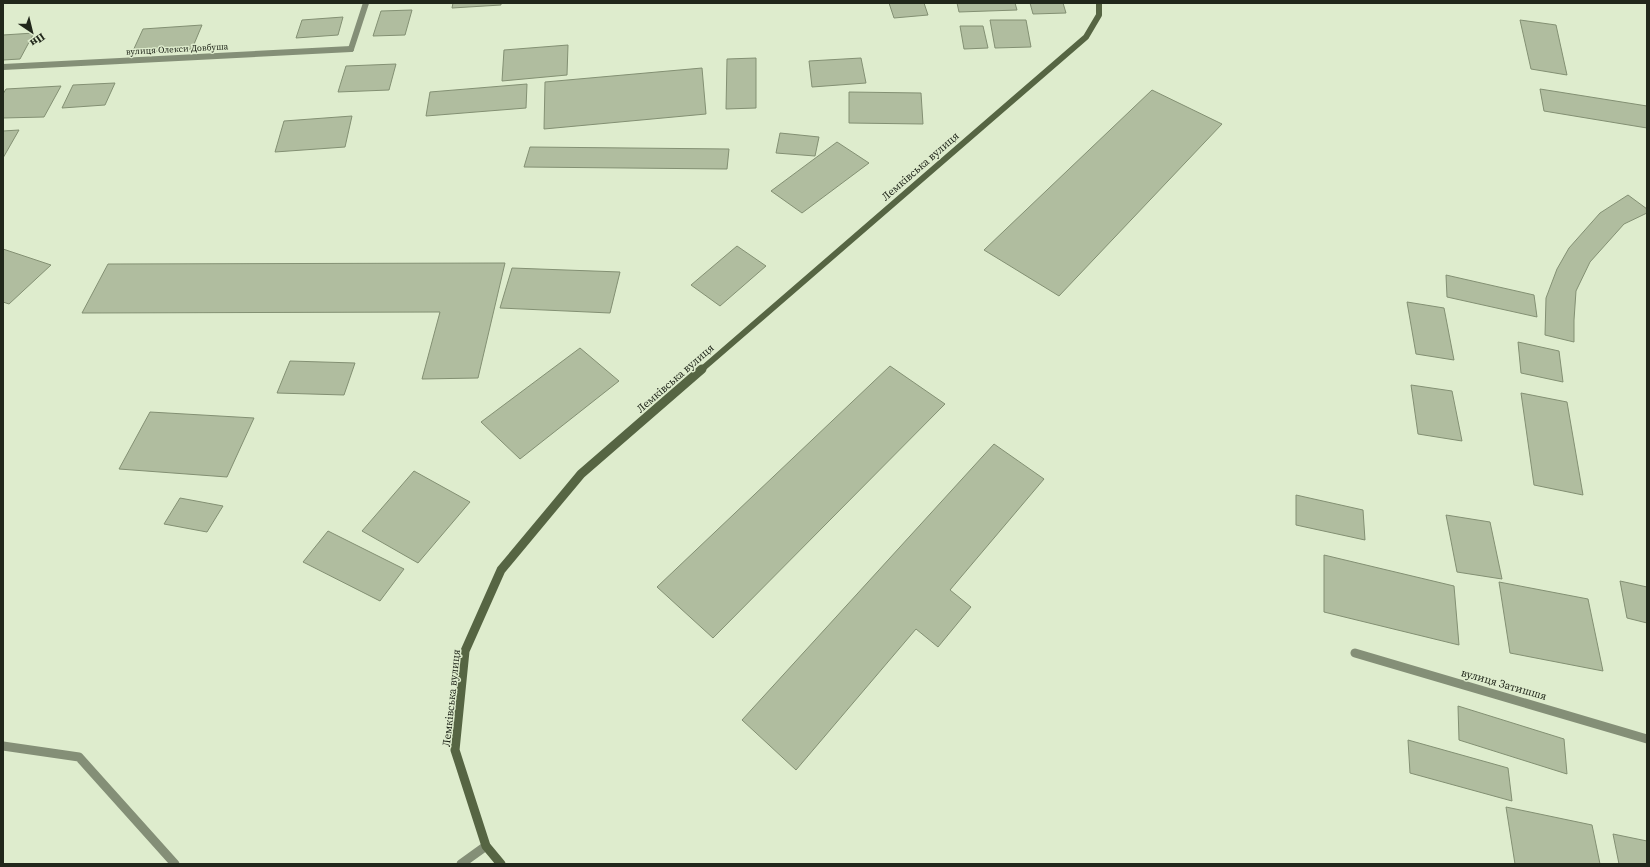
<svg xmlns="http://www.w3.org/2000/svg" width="1650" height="867" font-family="'Source Serif 4',serif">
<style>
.building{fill:#b0bd9f;stroke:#839073}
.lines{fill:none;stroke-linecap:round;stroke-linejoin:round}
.lane-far1{stroke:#848f77;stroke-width:6}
.lane{stroke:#848f77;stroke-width:9}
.street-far1{stroke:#848f77;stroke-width:6}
.street{stroke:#848f77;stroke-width:9}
.secondary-far1{stroke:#566543;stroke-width:6}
.secondary{stroke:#566543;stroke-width:9}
.labels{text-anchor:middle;stroke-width:3;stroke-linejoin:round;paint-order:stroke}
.far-street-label{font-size:9px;fill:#21271b;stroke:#deeccd}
.street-label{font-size:11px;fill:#21271b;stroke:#deeccd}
</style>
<rect width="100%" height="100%" fill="#deeccd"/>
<!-- building -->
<path class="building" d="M453,3H501V5L452,8Z
M889,3H924L928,15L894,18Z
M957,3H1015L1017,10L959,12Z
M1030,3H1063L1066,13L1033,14Z
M412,10L405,35L373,36L381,11Z
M343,17L338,35L296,38L302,20Z
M990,20H1026L1031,47L995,48Z
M1520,20L1556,25L1567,75L1531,69Z
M202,25L192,49L132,53L143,29Z
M960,26H983L988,48L964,49Z
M34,33L20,59L3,60V35Z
M568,45L567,75L502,81L504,50Z
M756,58V108L726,109L727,59Z
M861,58L866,83L812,87L809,61Z
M396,64L389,90L338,92L346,66Z
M702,68L706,114L544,129L545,82Z
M115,83L105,105L62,108L73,85Z
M527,84L526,108L426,116L430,92Z
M61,86L44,117L3,118V94L6,89Z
M1540,89L1647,106V128L1544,111Z
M1152,90L1222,124L1059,296L984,250Z
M849,92L921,93L923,124L849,123Z
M352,116L345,147L275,152L284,121Z
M19,130L3,158V131Z
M780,133L819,137L815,156L776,153Z
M837,142L869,163L802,213L771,191Z
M530,147L729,149L727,169L524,167Z
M1628,195L1647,209V213L1624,224L1590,262L1576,291L1574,320V342L1545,335L1546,298L1557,269L1569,248L1600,213Z
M737,246L766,266L720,306L691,285Z
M3,249L51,265L9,304L3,302Z
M505,263L478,378L422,379L440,312L82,313L108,264Z
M512,268L620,272L610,313L500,308Z
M1446,275L1534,295L1537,317L1447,297Z
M1407,302L1444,308L1454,360L1416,354Z
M1518,342L1559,351L1563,382L1521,373Z
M580,348L619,381L520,459L481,422Z
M290,361L355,363L344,395L277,393Z
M890,366L945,404L713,638L657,587Z
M1411,385L1452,391L1462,441L1418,434Z
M1521,393L1567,402L1583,495L1534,485Z
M150,412L254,418L227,477L119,469Z
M994,444L1044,479L950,590L971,607L938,647L916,629L796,770L742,720Z
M414,471L470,502L418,563L362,531Z
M1296,495L1363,510L1365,540L1296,525Z
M180,498L223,506L207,532L164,524Z
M1446,515L1490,522L1502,579L1457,572Z
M328,531L404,569L380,601L303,562Z
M1324,555L1454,586L1459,645L1324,612Z
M1620,581L1647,587V623L1627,618Z
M1499,582L1588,599L1603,671L1510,653Z
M1458,706L1564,739L1567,774L1459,740Z
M1408,740L1508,768L1512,801L1410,773Z
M1506,807L1592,825L1600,864H1515Z
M1613,834L1647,841V864H1619Z"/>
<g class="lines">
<!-- lane-far1 -->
<path class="lane-far1" d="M351,49L366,3"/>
<!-- lane -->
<path class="lane" d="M3,746L79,757L175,864
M461,864L486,846"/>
<!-- street-far1 -->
<path class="street-far1" d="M3,67L351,49"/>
<!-- street -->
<path class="street" d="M1355,653L1647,739"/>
<!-- secondary-far1 -->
<path class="secondary-far1" d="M701,370L1086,37L1099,15V3"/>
<!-- secondary -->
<path class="secondary" d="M501,864L486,846L455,750L465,651L501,570L581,474L702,369"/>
</g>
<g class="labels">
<!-- far-street labels -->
<g class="far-street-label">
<text transform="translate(177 49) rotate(-3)" y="3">вулиця Олекси Довбуша</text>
</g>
<!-- street labels -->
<g class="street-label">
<text transform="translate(920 166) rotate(-41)" y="4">Лемківська вулиця</text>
<text transform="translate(675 378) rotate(-41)" y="4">Лемківська вулиця</text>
<text transform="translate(1504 684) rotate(16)" y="4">вулиця Затишшя</text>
<text transform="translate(451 698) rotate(-84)" y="4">Лемківська вулиця</text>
</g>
</g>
<!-- border -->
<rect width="1650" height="867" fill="none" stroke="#21271b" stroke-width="8"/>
<!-- north arrow -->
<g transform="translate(32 32) rotate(145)" stroke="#deeccd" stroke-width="3" paint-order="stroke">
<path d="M0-3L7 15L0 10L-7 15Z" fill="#21271b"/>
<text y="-6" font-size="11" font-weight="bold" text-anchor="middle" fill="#21271b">Пн</text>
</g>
</svg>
